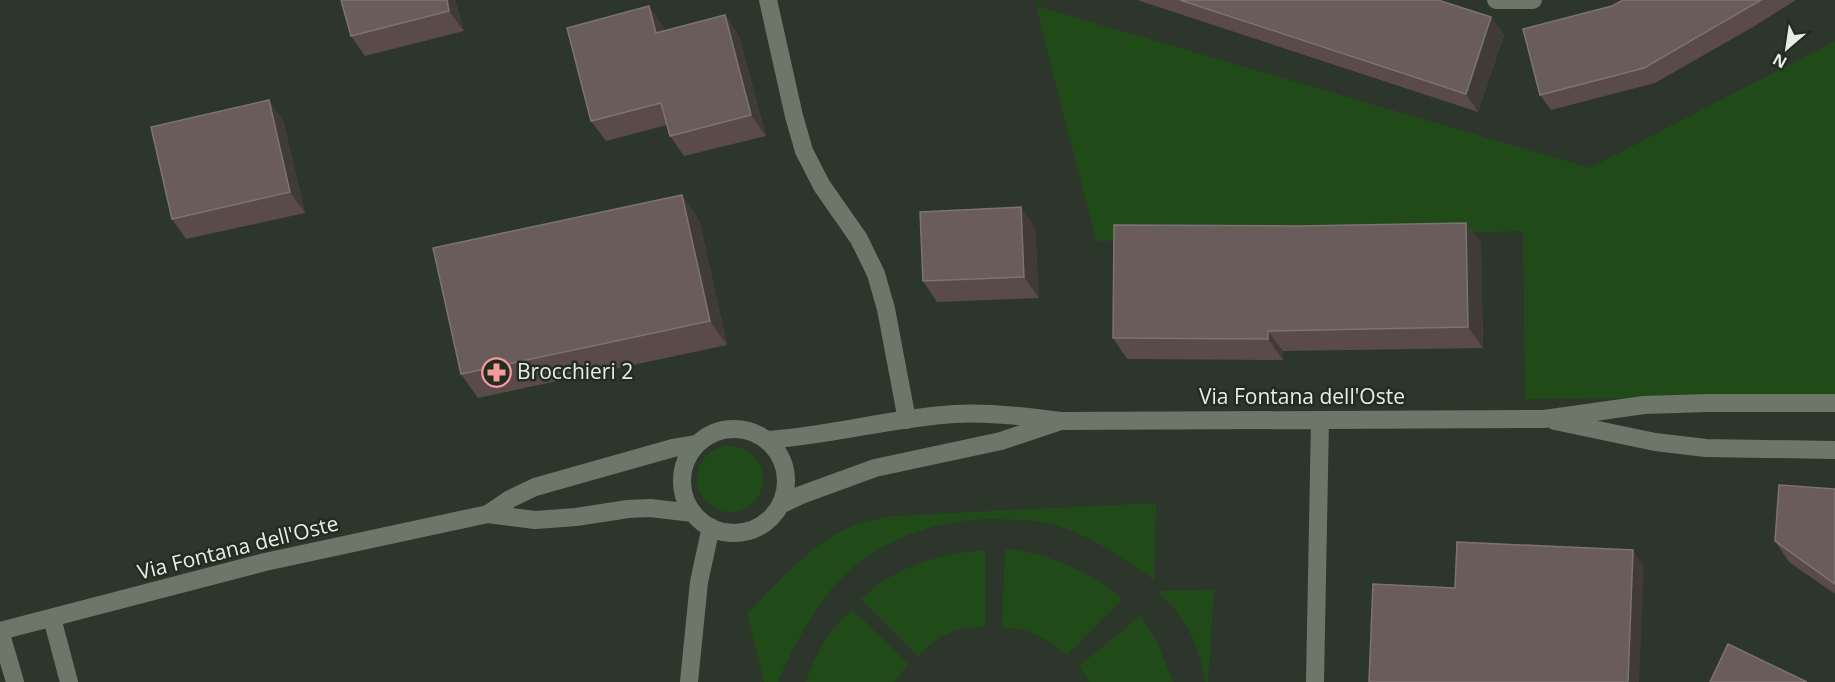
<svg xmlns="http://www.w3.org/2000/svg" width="1835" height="682" font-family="'Open Sans',sans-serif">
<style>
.green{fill:#204b18}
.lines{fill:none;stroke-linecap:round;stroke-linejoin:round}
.minor{stroke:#6c7669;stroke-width:18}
.wall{fill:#5a4a4a}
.shaded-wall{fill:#413b36}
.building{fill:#695c5b;stroke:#7d7371;stroke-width:1.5}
.labels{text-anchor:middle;stroke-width:5;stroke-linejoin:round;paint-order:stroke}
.poi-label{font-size:21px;fill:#e8eee7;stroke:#232c21;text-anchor:start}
.street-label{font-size:21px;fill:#e8eee7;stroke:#232c21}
</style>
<rect width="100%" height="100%" fill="#2d362b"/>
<!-- green -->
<path class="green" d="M1036,6L1590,168L1835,41V396L1525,399L1523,231L1096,241Z
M697 479a33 33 0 1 1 66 0a33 33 0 1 1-66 0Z
M1156,503L1154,580C1123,558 1092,536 1055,525C1035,519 1015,520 996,519C945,518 892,535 852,568C822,593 792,647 778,682H764L747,614C776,584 811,543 851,527C864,521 878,519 892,516Z
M1005,549C1049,553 1088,571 1122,599L1067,655C1048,638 1027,628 1002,627Z
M985,550V627C955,626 938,635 918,656L861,599C896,566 938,554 985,550Z
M1214,590L1208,682H1205C1199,642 1186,618 1157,591Z
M853,610L908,664L894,682H806C815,656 830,626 853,610Z
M1140,616L1156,640L1173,682H1090L1079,666Z"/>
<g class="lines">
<!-- minor -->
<path class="minor" d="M768,0L794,116L804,151L822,186L859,239L876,274L886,309L907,420
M1496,0H1533
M1555,421L1655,442L1706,448L1835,450
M682 481a52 52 0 1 1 104 0a52 52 0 1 1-104 0Z
M766,440C829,436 891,418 954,414C989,412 1024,416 1060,421L1544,419L1644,405L1708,403H1835
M780,505L801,495L875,468L1001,441L1058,422
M488,514L510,499L535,487L673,448L697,444
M52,618L69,682
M0,631L265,562L488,514L535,520L576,517L628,509L650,508L693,513
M0,631L15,682
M689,682L699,582L711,527
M1315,682L1320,420"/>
</g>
<!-- wall -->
<path class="wall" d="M455,0L464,31L365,56L351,36Z
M1137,0H1438L1491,17L1504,35L1478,112Z
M1623,0H1796L1753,27L1655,83L1551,110L1540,95L1612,6Z
M649,6L663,27L664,31L725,15L739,36L766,136L684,156L670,136L667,125L606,141L591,121Z
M283,120L305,213L186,239L172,219Z
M699,219L727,345L478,398L461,374Z
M1466,223L1481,243L1483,348L1283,351V360L1127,359L1113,338L1298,226Z
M1035,227L1039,298L937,302L923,281Z
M1835,489V594L1789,562L1775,541Z"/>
<!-- shaded-wall -->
<path class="shaded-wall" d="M447,0H455L464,31L449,11Z
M649,6L663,27L670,54L656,33Z
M725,15L739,36L766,136L751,115Z
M1491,17L1504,35L1478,112L1466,94Z
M269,100L283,120L305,213L290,192Z
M682,195L699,219L727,345L710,321Z
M1021,207L1035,227L1039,298L1024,277Z
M1466,223L1481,243L1483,348L1468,327Z
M1268,331L1283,351V360L1268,339Z
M1633,550L1644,566L1639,682H1628Z"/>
<!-- building -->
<path class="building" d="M341,0H447L449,11L351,36Z
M1180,0H1438L1491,17L1466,94Z
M1623,0H1761L1644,68L1540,95L1523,29L1612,6Z
M649,6L656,33L725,15L751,115L670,136L661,103L591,121L567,28Z
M269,100L290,192L172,219L151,127Z
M682,195L710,321L461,374L433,248Z
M1021,207L1024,277L923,281L920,212Z
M1466,223L1468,327L1268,331V339L1113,338L1114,225L1298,226Z
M1779,485L1835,489V584L1775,541Z
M1457,542L1633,550L1628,682H1369L1373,584L1455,588Z
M1728,644L1807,682H1710Z"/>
<!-- icons -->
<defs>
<symbol id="pharmacy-ring" viewBox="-11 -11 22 22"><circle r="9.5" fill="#232c21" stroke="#f59b9b" stroke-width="1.5"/><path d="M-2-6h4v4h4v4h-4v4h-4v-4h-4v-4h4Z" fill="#f59b9b"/></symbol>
</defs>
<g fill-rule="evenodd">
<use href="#pharmacy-ring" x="480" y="356" width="33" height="33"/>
</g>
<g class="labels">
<!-- poi labels -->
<g class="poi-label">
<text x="517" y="379">Brocchieri 2</text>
</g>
<!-- street labels -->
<g class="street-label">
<text x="1302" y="404">Via Fontana dell'Oste</text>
<text transform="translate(238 548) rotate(-14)" y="7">Via Fontana dell'Oste</text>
</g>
</g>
<!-- north arrow -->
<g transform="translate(1787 48) rotate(209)" stroke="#232c21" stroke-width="4.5" paint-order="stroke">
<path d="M0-4.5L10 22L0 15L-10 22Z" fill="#e8eee7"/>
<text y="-9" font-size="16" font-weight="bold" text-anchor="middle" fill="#e8eee7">N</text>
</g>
</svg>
